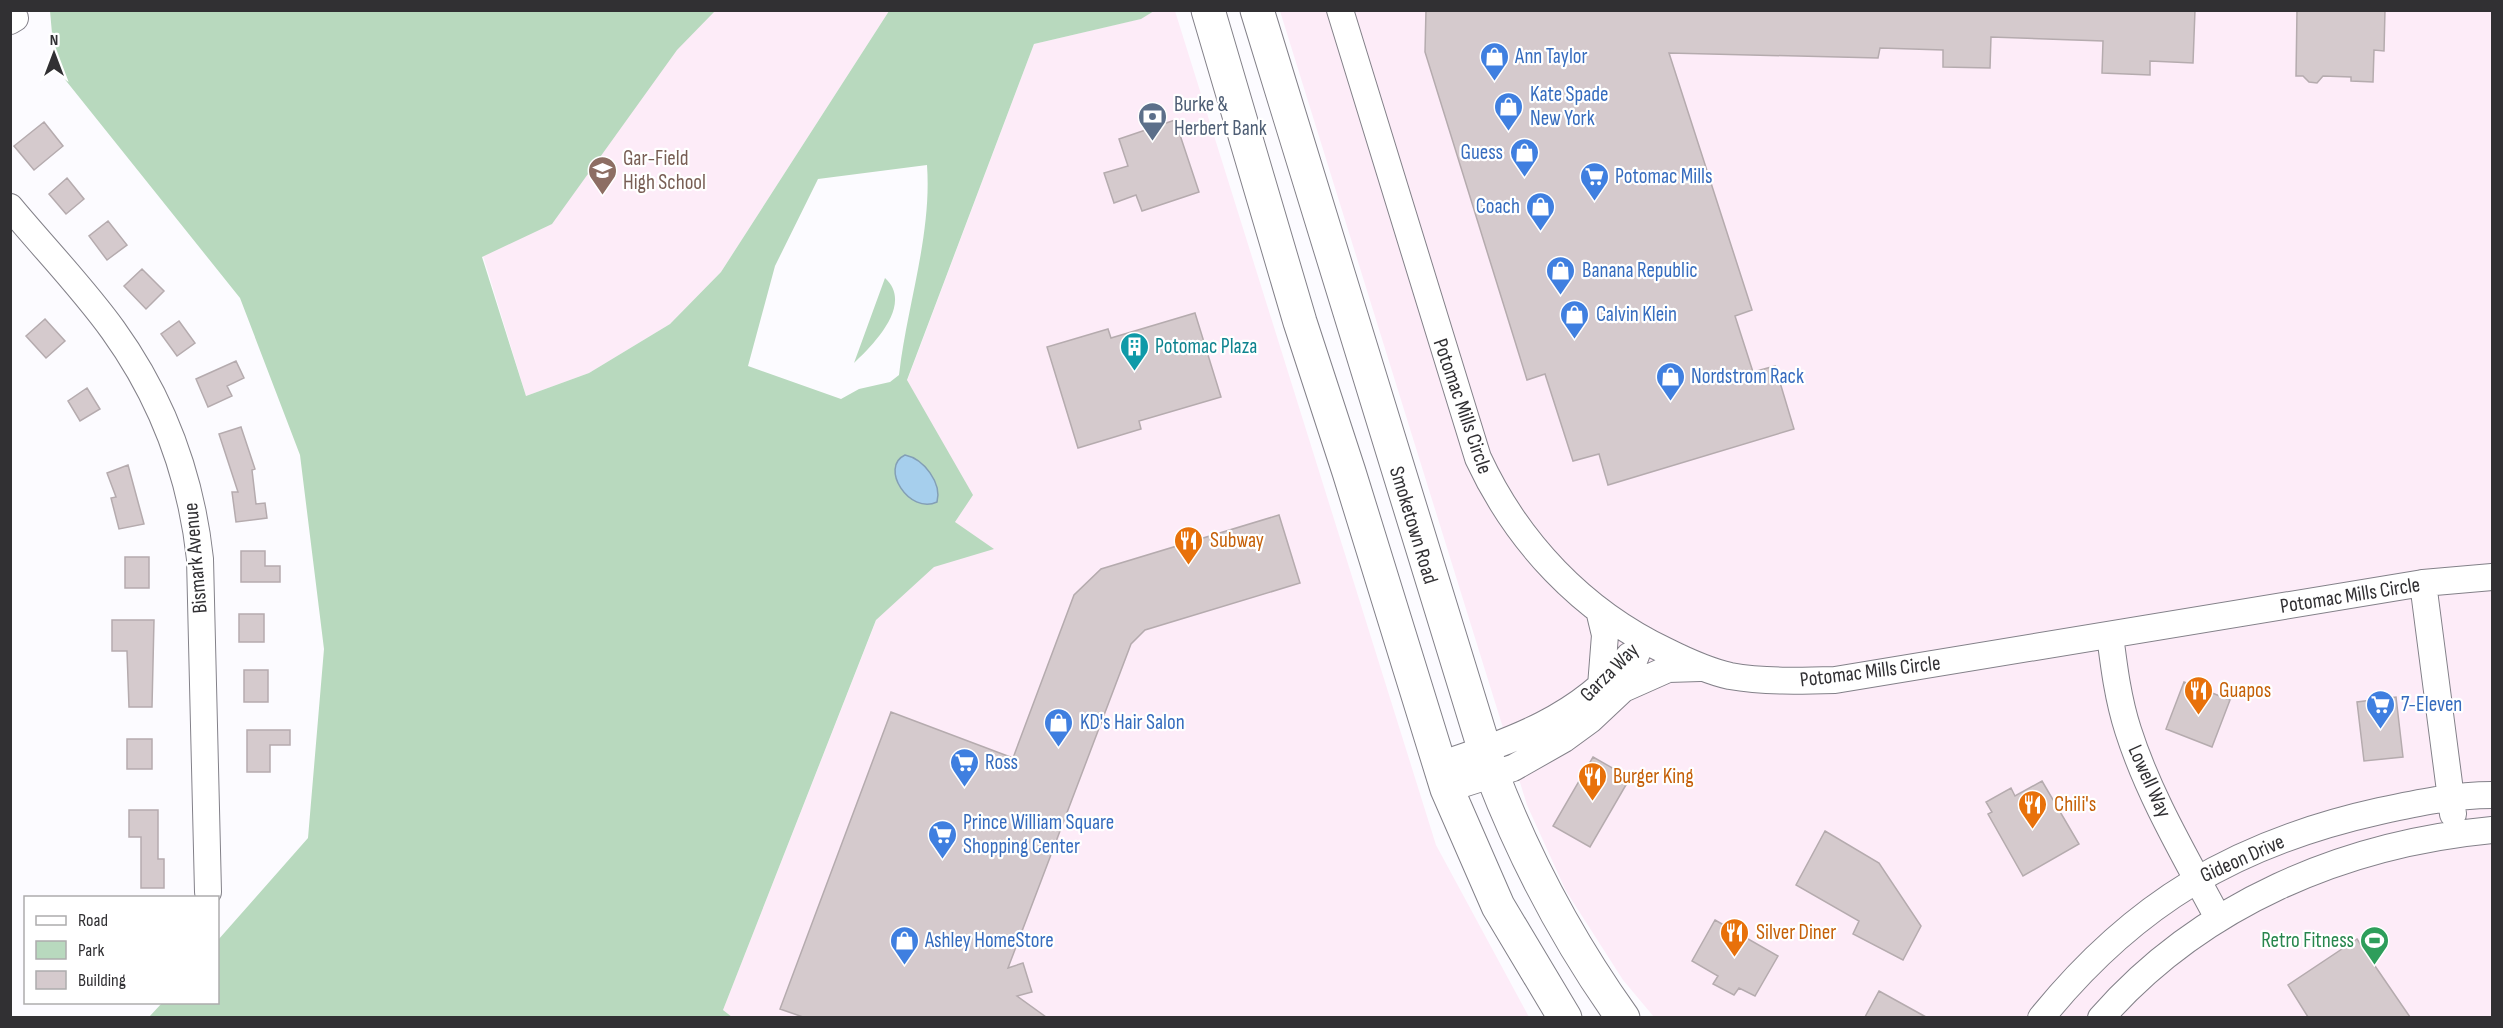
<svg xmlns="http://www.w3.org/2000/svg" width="2503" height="1028" font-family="'Sofia Sans Condensed',sans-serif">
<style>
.commercial{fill:#fdecf8}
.green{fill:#b8d9be;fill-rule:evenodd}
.water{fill:#a6cfed;stroke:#839fb5;stroke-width:1.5}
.building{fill:#d5cacd;stroke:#b5abae;stroke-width:1.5}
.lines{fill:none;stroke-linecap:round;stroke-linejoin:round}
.minor-casing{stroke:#838189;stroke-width:28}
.major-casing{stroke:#838189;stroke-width:35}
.minor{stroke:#fff;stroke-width:26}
.major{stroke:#fff;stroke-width:33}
.labels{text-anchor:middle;stroke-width:4.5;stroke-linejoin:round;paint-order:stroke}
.shop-label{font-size:21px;fill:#366cbe;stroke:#fff;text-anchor:start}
.service-label{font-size:21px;fill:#4e5e75;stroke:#fff;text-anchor:start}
.education-label{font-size:21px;fill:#785e54;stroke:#fff;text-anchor:start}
.culture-label{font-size:21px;fill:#0d838f;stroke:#fff;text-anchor:start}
.street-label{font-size:21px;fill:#313033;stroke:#fff}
.food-label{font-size:21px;fill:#c56008;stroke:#fff;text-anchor:start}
.leisure-label{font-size:21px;fill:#27864d;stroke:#fff;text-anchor:end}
</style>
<rect width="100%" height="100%" fill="#fcfbff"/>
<!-- commercial -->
<path class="commercial" d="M715,11H889L721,272L670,324L589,373L526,396L445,132L676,50Z
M1154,11H1175L1436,845L1529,1017L733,1018L723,1010L892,580L846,543L1034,44L1140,19Z
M1280,11H2492V1017H1654L1623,980L1566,891L1527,805Z"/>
<!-- green -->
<path class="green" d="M50,11H715L677,50L552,224L482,257L526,396L589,373L670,324L721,272L889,11H1154L1141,19L1034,44L907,380L973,495L955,522L994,549L934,567L876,620L723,1010L732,1017H149L162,1003L218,1002V940L308,838L324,649L300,455L240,298L55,67ZM927,165C932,235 907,305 899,375L890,382L859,389L841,399L748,366L775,266L818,179Z
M885,278C914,304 873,345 854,363Z"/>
<!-- water -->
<path class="water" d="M905,455C924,459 942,483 937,502C909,515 879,467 905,455Z"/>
<!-- building -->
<path class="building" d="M1426,10H2195L2193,63L2150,61V75L2102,73L2103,41L1991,37L1990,68L1943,67V50L1880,48L1878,58L1669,53L1752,310L1735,316L1753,372L1775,366L1794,429L1608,485L1599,454L1573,461L1545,374L1527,380L1425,52Z
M2297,10H2385L2384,51L2374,50L2373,82L2351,81V77L2323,76L2317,83L2309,82L2303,76H2296Z
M1175,120L1199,192L1142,211L1136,195L1114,203L1104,173L1128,166L1119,139Z
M44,122L63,146L34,170L14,146Z
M67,178L84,199L66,214L49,194Z
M108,221L127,245L107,260L89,236Z
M142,269L164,291L146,309L124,286Z
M1195,313L1221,397L1139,421L1141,429L1078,448L1047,347L1108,329L1111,338Z
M45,319L65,341L46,358L26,336Z
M179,321L195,343L177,356L161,334Z
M236,361L244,378L227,386L232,396L208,407L196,379Z
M87,388L100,409L80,421L68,401Z
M241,427L255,469L252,470L256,504L265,503L267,518L236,522L232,492H238L219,434Z
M128,465L144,524L119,529L111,498L116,497L107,473Z
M1279,515L1300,583L1145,630L1131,644L1008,968L1023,963L1032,992L1017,996L1046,1017H803L780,1009L891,712L1013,758L1074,595L1101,569Z
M241,551H265V566H280V582H241Z
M125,557H149V588H125Z
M239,614H264V642H239Z
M112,620H154L152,707H129L127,651H112Z
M244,670H268V702H244Z
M2184,682L2230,700L2212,747L2166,729Z
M2396,697L2403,757L2364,761L2357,702Z
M247,730H290V745H270V772H247Z
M127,739H152V769H127Z
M1593,757L1630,778L1590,847L1553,826Z
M2042,781L2079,844L2023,876L1988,814L1992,812L1986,802L2011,788L2015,796Z
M129,810H158V859H164V888H141V837H129Z
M1825,831L1879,863L1921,926L1903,960L1853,934L1859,921L1796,885Z
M1715,920L1778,956L1755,996L1739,988L1734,995L1713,984L1718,976L1692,961Z
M2357,939L2375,966L2410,1017H2308L2288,985Z
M1879,991L1926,1017H1865Z"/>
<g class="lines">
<defs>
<path id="minor" d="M1340,10L1478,458C1517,542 1582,611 1666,651C1686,661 1707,671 1730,676C1764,682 1801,681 1835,680L2423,583L2492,577
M10,21L15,18
M10,207C44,248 82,287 113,330C162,398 191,476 200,559L208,892
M2423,583L2453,814
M1599,610L1605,635L1601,686
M2110,635C2114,667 2118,699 2128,730C2149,796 2185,856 2218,918
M1623,689L1668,669L1700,668
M1439,765C1511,741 1580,718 1629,656
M1447,789L1513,768L1564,739L1590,720L1623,689L1642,640
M2041,1018C2134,903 2236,843 2380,811C2417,803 2455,795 2492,795
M2101,1018C2201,904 2344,844 2492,830"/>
<path id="major" d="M1208,10L1300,322L1349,472L1447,789L1498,906L1565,1018
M1257,10L1492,774C1526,862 1568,941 1623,1018"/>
</defs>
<!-- minor casing -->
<use href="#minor" class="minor-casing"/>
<!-- major casing -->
<use href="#major" class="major-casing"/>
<!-- minor -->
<use href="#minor" class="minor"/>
<!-- major -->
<use href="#major" class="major"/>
</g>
<!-- icons -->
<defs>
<symbol id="shop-pin" viewBox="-11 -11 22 30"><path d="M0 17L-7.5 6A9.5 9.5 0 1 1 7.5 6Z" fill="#3f7fe0" stroke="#fff"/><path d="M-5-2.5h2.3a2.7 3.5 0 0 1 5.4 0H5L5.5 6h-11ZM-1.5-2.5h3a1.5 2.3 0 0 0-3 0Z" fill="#fff"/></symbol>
<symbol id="bank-pin" viewBox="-11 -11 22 30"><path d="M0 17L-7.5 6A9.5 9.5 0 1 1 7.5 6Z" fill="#5c6f8a" stroke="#fff"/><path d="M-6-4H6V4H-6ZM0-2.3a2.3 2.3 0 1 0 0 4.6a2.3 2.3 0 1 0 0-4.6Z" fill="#fff"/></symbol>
<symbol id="school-pin" viewBox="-11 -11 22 30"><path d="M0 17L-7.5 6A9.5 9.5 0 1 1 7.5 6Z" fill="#8d6e63" stroke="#fff"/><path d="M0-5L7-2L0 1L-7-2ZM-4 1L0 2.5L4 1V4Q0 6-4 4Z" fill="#fff"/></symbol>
<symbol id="supermarket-pin" viewBox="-11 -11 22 30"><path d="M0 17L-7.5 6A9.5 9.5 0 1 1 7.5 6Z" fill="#3f7fe0" stroke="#fff"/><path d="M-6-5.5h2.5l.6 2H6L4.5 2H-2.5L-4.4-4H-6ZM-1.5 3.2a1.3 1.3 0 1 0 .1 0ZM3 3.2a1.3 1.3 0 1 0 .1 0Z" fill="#fff"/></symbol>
<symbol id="building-pin" viewBox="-11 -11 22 30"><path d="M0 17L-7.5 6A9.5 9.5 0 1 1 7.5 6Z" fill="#0f9aa8" stroke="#fff"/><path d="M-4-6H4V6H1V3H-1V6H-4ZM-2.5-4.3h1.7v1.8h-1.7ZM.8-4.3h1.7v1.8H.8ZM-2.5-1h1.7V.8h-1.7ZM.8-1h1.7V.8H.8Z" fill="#fff"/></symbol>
<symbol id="restaurant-pin" viewBox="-11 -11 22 30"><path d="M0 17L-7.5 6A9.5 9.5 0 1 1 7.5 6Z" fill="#e8710a" stroke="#fff"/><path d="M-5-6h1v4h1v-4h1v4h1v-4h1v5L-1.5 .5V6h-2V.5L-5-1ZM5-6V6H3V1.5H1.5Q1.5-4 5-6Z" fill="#fff"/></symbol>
<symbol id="stadium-pin" viewBox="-11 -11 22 30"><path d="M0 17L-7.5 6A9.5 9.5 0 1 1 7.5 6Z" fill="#2e9e5b" stroke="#fff"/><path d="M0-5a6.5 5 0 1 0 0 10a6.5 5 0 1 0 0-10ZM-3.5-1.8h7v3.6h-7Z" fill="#fff"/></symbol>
</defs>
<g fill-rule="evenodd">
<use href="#shop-pin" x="1478" y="40" width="33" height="45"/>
<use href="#shop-pin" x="1492" y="90" width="33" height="45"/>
<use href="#bank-pin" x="1136" y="100" width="33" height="45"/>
<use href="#shop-pin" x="1508" y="136" width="33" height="45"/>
<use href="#school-pin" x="586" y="154" width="33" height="45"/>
<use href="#supermarket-pin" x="1578" y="160" width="33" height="45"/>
<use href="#shop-pin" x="1524" y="190" width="33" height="45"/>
<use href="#shop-pin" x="1544" y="254" width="33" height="45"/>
<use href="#shop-pin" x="1558" y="298" width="33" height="45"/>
<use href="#building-pin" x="1118" y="330" width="33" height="45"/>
<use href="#shop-pin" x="1654" y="360" width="33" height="45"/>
<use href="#restaurant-pin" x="1172" y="524" width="33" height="45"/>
<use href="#restaurant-pin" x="2182" y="674" width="33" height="45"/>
<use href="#supermarket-pin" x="2364" y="688" width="33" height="45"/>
<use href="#shop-pin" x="1042" y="706" width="33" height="45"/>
<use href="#supermarket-pin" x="948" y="746" width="33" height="45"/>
<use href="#restaurant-pin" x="1576" y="760" width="33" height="45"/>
<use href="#restaurant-pin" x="2016" y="788" width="33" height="45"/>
<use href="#supermarket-pin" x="926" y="818" width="33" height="45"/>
<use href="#restaurant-pin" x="1718" y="916" width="33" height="45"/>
<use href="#shop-pin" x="888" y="924" width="33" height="45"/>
<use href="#stadium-pin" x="2358" y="924" width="33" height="45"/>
</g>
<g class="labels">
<!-- shop labels -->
<g class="shop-label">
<text x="1515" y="63">Ann Taylor</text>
<text x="1530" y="101">Kate Spade<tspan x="1530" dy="24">New York</tspan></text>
<text x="1503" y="159" text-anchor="end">Guess</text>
<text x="1615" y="183">Potomac Mills</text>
<text x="1520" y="213" text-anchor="end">Coach</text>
<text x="1582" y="277">Banana Republic</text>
<text x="1596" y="321">Calvin Klein</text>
<text x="1691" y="383">Nordstrom Rack</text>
<text x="2401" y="711">7-Eleven</text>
<text x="1080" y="729">KD's Hair Salon</text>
<text x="985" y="769">Ross</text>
<text x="963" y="829">Prince William Square<tspan x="963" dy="24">Shopping Center</tspan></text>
<text x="925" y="947">Ashley HomeStore</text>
</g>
<!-- service labels -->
<g class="service-label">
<text x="1174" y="111">Burke &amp;<tspan x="1174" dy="24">Herbert Bank</tspan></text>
</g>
<!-- education labels -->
<g class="education-label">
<text x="623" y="165">Gar-Field<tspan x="623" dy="24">High School</tspan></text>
</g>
<!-- culture labels -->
<g class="culture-label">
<text x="1155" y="353">Potomac Plaza</text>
</g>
<!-- street labels -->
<g class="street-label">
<text transform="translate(1463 406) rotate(71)" y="7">Potomac Mills Circle</text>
<text transform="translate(1414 525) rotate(73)" y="7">Smoketown Road</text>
<text transform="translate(195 558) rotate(-95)" y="7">Bismark Avenue</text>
<text transform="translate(2350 595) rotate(-9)" y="7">Potomac Mills Circle</text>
<text transform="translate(1870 671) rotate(-7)" y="7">Potomac Mills Circle</text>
<text transform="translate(1609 672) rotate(-45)" y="7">Garza Way</text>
<text transform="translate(2150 781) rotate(66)" y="7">Lowell Way</text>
<text transform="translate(2242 858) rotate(-24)" y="7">Gideon Drive</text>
</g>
<!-- food labels -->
<g class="food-label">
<text x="1210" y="547">Subway</text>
<text x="2219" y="697">Guapos</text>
<text x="1613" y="783">Burger King</text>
<text x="2054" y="811">Chili's</text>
<text x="1756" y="939">Silver Diner</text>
</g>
<!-- leisure labels -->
<g class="leisure-label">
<text x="2354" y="947">Retro Fitness</text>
</g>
</g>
<!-- border -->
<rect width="2503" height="1028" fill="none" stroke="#313033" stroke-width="24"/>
<!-- legend -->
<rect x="24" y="896" width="195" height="108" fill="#ffffff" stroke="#adacad" stroke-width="1.5"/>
<rect x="36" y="916" width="30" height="9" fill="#ffffff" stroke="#adacad" stroke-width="1.5"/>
<text x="78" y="926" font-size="18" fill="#313033">Road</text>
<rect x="36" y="941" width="30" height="18" fill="#b8d9be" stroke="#adacad" stroke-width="1.5"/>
<text x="78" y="956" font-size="18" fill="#313033">Park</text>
<rect x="36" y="971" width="30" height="18" fill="#d5cacd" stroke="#adacad" stroke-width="1.5"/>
<text x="78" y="986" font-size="18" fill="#313033">Building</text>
<!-- north arrow -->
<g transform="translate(54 54)" stroke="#ffffff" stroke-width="4.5" paint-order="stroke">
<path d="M0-4.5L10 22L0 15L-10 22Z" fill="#313033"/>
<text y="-9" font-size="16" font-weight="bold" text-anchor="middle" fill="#313033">N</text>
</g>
</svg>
